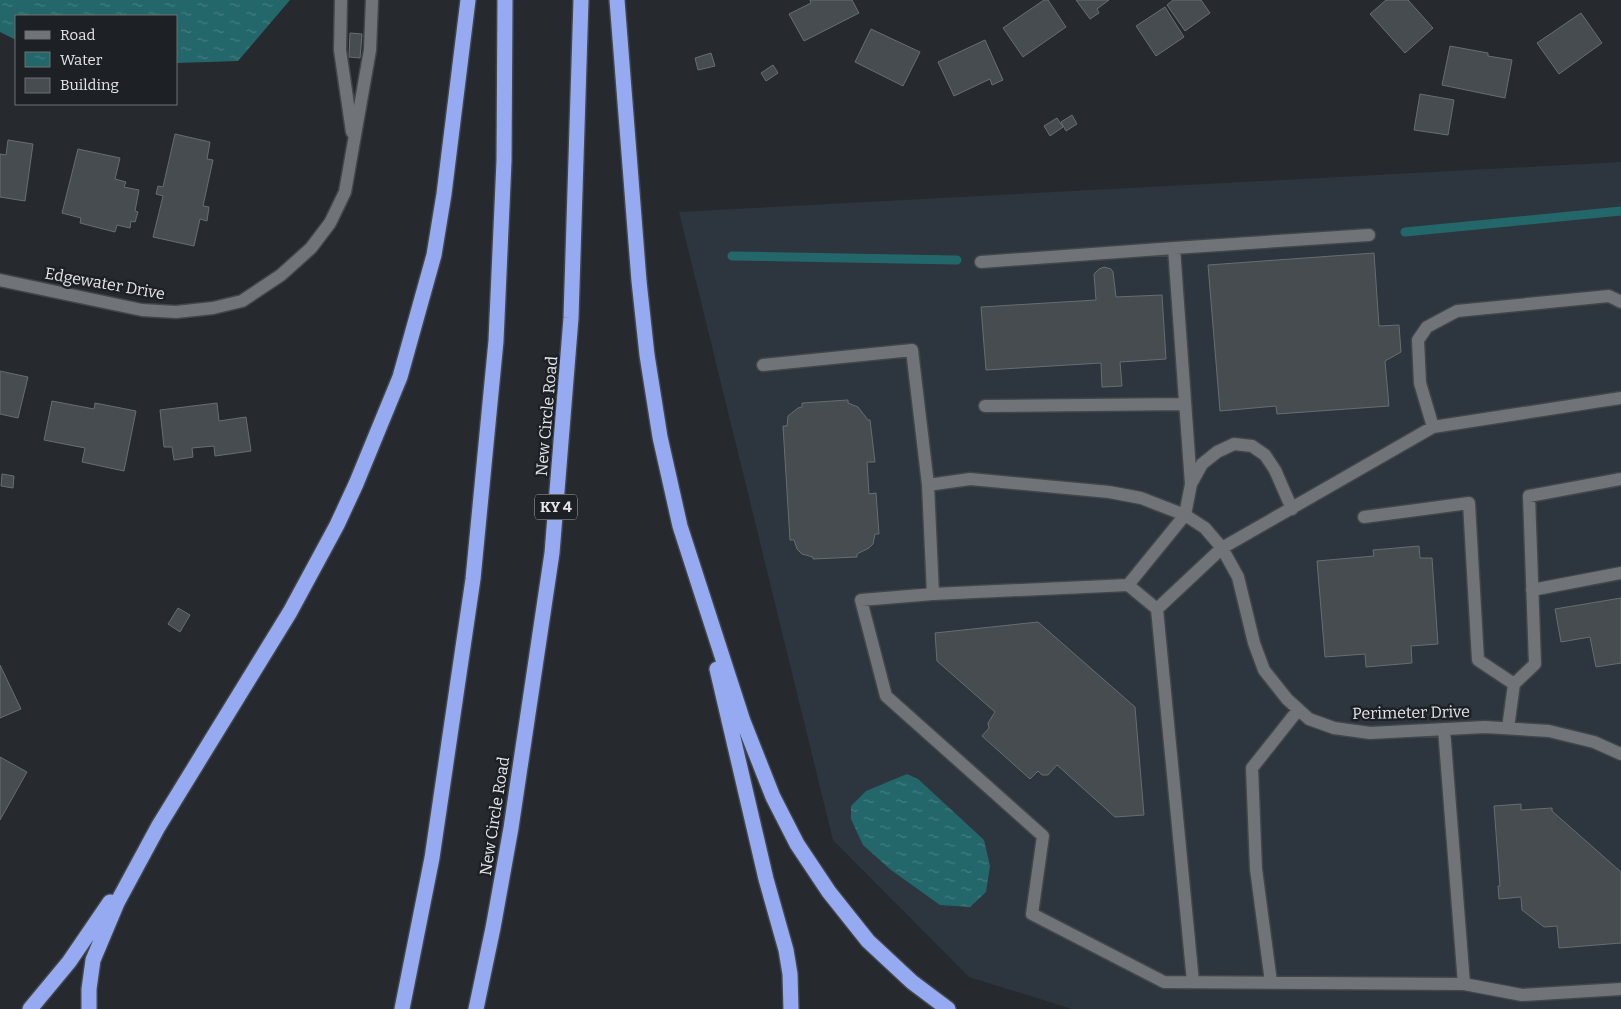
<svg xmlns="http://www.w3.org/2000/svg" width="1621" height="1009" font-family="Bitter,serif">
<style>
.built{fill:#2d363e}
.water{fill:url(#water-ripples)}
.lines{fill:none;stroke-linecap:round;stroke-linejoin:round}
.stream{stroke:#24676a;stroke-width:9}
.building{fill:#464c4f;stroke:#676e71}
.minor-casing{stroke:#424649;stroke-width:15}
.highway-casing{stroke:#424649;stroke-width:18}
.minor{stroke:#707479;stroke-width:12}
.highway{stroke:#96aaf1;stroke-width:15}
.labels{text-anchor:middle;stroke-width:5;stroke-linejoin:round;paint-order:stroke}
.shield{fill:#1d2125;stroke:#a8abae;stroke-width:1}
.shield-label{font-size:15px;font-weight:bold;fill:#e4e6e9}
.street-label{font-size:16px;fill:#e4e6e9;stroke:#1d2125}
</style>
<defs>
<pattern id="water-ripples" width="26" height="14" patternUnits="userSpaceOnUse" patternTransform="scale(1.25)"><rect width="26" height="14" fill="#24676a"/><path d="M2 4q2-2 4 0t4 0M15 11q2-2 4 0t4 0" fill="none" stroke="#447d7f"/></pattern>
</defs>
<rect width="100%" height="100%" fill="#262a2e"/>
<!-- built -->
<path class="built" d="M1621,162V1009H1072L969,977L833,840L679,212Z"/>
<!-- water -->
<path class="water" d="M0,0H290L238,61L176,63V16H16V40L0,32Z
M907,774L918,779L984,840L990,866L986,892L970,907L940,905L891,870L863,845L851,819V806L866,791Z"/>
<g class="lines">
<!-- stream -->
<path class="stream" d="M1405,232L1621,211
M732,256L957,260"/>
</g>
<!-- building -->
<path class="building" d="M810,0H852L859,13L804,41L789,14L811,3Z
M1044,0H1048L1066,27L1023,57L1003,28Z
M1076,0H1109L1097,9L1099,13L1090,19Z
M1173,0H1201L1210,13L1185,31L1167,5Z
M1386,0H1408L1433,28L1405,53L1370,14Z
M1165,7L1184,37L1156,56L1136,26Z
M1581,13L1602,43L1559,74L1537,43Z
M871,29L920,52L903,86L855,62Z
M350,33L362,34L360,58L349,57Z
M985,40L1003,80L992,85L990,79L954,96L938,62Z
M1450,46L1488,53V56L1512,60L1505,98L1442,85Z
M711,53L715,66L698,70L695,58Z
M773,65L778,73L766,81L761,73Z
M1420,94L1454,100L1448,135L1414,130Z
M1072,115L1077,124L1066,131L1061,122Z
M1057,118L1063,127L1050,136L1044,126Z
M175,134L210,142L207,159L213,160L203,206L209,207L207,221L200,219L194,246L153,237L163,196L156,194L158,186L163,187Z
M8,140L33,144L25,201L0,197V154L6,155Z
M78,149L120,158L115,179L126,182L124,187L139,190L135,211L138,212L135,222L131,221L130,228L117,225L115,232L80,223L81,218L62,213Z
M1374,253L1379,326L1399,325L1401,352L1385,361L1389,406L1277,414L1276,406L1220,411L1208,265Z
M1104,267L1111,269L1113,272L1116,297L1162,295L1166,359L1120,362L1122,386L1102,387L1101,363L986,370L981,307L1096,300L1094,274L1099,269Z
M0,371L28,377L18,418L0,414Z
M848,400V403L858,407L868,420H870L875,462H867L869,494L876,493L879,534H875L873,544L869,548L857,554V557L813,559V557L802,554L797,549L794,540H790L783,426H787L788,416L798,408L802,407V403Z
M52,401L94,409L95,403L136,411L124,471L82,462L85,448L44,440Z
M217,403L219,421L246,417L251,451L215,456L214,446L192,448L193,457L174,460L172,447H164L160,410Z
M2,474L14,476L13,488L1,486Z
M1419,546L1420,558H1432L1438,644L1411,646L1412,663L1366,667L1365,654L1325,657L1317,561L1374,556L1373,550Z
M1621,598V663L1596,667L1590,637L1561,642L1555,609Z
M178,608L190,615L180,632L168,624Z
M1038,622L1135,707L1144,815L1115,817L1057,765L1048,775H1042L1038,771L1030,779L982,736L989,728L988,723L995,712L937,661L935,633Z
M0,665L21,709L0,718Z
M0,757L27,772L0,820Z
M1521,804V810L1552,808V811L1621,872V943L1559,948L1557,926L1544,927L1522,910L1521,897L1499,899L1498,886H1500L1494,806Z"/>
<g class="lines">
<defs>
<path id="minor" d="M341,0L340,50L352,132
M1174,248L1369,235
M981,262L1174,248L1191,484
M0,280L142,310L176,312L213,308L242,301L281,275L311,248L330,223L345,192L370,50L372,0
M763,365L912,350L928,485
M985,406L1185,404
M1433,427L1420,383L1418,340L1427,327L1457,311L1609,296L1621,302
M1364,517L1469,503L1478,660L1514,684
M1128,585L1185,515L1191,484L1202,464L1217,452L1234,444L1252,446L1265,455L1275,470L1292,509
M1532,590L1621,573
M933,594L928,485L970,479L1109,492L1141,498L1185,515L1205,528L1222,548L1238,577L1254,643L1264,670L1287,699L1309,719L1334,728L1370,733L1485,727L1549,731L1594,742L1621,754
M1157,609L1222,548L1433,427L1621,398
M1508,728L1514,684L1535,664L1529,496L1621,479
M1193,982L1157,609L1128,585L933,594L861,600L886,696L1043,836L1032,914L1164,982L1464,984L1444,729
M1271,982L1256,869L1252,768L1298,710
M1464,984L1522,995L1621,989"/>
<path id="highway" d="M617,0L639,281L647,355L660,437L680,526L699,585L743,721L773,797L797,844L829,892L868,941L912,982L948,1009
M717,669L766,879L786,950L790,974L791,1009
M30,1009L69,962L110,902
M89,1009V989L93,960L117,903L158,827L290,612L337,525L356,484L400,377L434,255L444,194L468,0
M402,1009L432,858L473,579L496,341L504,161L505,0
M476,1009L493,928L511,828L552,553L571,318L581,0"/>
</defs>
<!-- minor casing -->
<use href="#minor" class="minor-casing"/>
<!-- highway casing -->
<use href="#highway" class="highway-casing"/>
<!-- minor -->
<use href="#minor" class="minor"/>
<!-- highway -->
<use href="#highway" class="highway"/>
</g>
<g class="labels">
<!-- shield labels -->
<rect class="shield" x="535" y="494.5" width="42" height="25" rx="4"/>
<g class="shield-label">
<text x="556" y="512">KY 4</text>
</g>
<!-- street labels -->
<g class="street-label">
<text transform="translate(105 283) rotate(10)" y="6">Edgewater Drive</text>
<text transform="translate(546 416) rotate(-85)" y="6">New Circle Road</text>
<text transform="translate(1411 712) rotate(-1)" y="6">Perimeter Drive</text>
<text transform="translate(494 816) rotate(-81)" y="6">New Circle Road</text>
</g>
</g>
<!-- legend -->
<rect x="15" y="15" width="162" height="90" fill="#1d2125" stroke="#6d7073"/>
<rect x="25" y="31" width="25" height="8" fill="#707479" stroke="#6d7073"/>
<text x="60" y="40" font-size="15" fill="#e4e6e9">Road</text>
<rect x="25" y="52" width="25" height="15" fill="url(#water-ripples)" stroke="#6d7073"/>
<text x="60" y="65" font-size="15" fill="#e4e6e9">Water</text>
<rect x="25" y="78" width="25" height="15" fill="#464c4f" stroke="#6d7073"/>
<text x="60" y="90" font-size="15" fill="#e4e6e9">Building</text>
</svg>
